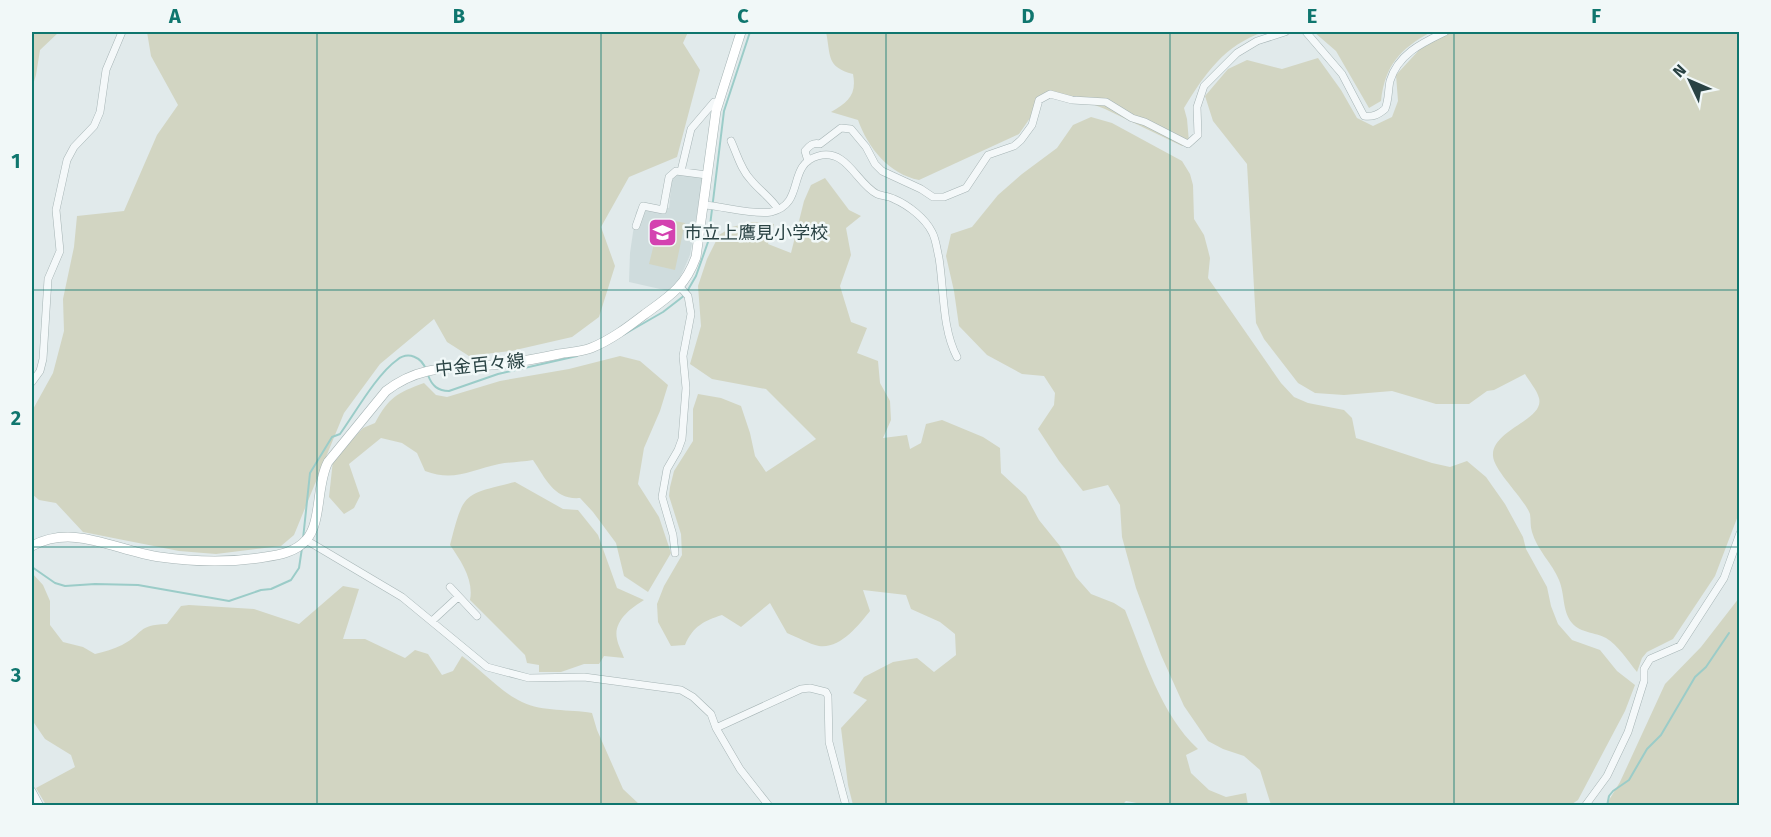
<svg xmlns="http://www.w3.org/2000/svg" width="1771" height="837" font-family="'Fira Sans','Noto Sans JP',sans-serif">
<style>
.built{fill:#cfdcdd}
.green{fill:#d2d5c2}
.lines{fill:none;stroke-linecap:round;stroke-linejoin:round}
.stream{stroke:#9bccc8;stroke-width:2}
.street-casing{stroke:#a6b4b5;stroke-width:8}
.secondary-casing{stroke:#a6b4b5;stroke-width:10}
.street{stroke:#f4f8f9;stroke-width:7}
.secondary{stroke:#fff;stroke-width:9}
.grid{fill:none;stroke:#0f766e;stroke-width:1.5;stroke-opacity:0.55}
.labels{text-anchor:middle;stroke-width:5;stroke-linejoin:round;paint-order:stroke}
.poi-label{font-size:18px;fill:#294243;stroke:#f1f8f8;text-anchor:start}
.street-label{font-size:18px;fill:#294243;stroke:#f1f8f8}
.neatline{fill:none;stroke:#0f766e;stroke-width:2}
.grid-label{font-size:20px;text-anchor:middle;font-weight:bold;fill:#0f766e}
</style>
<rect width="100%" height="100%" fill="#e1eaeb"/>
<!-- built -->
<path class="built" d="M677,173L703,178L690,255L684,269L678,281L669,291L629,282L630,253L636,212L640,206L669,208L672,178Z"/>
<!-- green -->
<path class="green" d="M32,32H59L40,50L36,75L32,88Z
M147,32H688L683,43L700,70L677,157L629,177L601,227L615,266L599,317L572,337L511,351L469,356L447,342L434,319L380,364L344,413L294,535L281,546L216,554L179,551L83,532L56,503L39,500L32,494V411L53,373L64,331L63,299L74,247L77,216L124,211L157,135L178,105L151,56Z
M826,32H1264C1224,45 1205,74 1184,108L1187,119L1189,142L1182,146L1105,109L1087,102L1069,103L1046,95L1019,134L919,180C889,174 868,148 858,120L831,112C848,102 857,95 853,74C826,67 831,56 826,32Z
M1314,32H1431C1400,49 1385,65 1381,101L1369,108L1336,51Z
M1450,32H1739V513L1715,576L1673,639L1647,652L1642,658L1637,672C1628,661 1618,645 1606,638C1595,632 1580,633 1572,623C1562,611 1565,594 1559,580C1552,563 1537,550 1532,532C1530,526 1531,520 1530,514C1524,498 1494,471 1493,456C1491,430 1545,420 1539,398C1537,390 1529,381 1525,374L1494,390L1487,391L1469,404H1436L1392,391L1344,395L1315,393L1298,383L1264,339L1256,323L1247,164L1213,121L1205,96L1228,69L1247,60L1282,69L1318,58L1341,90L1357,118L1373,126L1392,117L1398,101L1396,75L1421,48Z
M1091,117L1112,123L1182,161L1190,174L1193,185L1194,219L1204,235L1208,250L1210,258L1208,278L1281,383L1294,397L1308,403L1344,410L1352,418L1356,438L1432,463L1450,467L1467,461L1486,477L1505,504L1523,537L1526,549L1547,587L1551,606L1558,624L1572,640L1600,650L1617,671L1635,685L1625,711L1578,800L1569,806L1271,805L1260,770L1244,756L1223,749L1208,741L1184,706L1161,655L1136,588L1122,537L1120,505L1108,485L1083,491L1059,461L1038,429L1054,405L1055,393L1044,376L1022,374L987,355L959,326L954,291L946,256L951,234L972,227L998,195L1022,174L1057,148L1073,125Z
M825,178L849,210L861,216L846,228L851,255L840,286L851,322L867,328L857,353L878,361L880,383L890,401L891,420L883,438L907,435L910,449L921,443L926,424L942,420L983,437L1000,448L1001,473L1026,496L1039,520L1060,546L1076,577L1091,594L1114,603L1125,610C1144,657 1161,715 1198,749L1186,755L1191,773L1209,790L1226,797L1246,793L1248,805L1153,806L1126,801L1121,806L853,805L848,785L841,728L867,700L853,693L864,677L893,662L917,658L934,672L956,655L955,634L940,622L911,609L906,595L863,590L870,611C858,626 840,649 819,646C809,644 797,637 787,633L770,603L741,627L722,615C704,621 693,626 685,645L671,646L658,622L657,604L664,586L682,555L681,534L669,496L670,487L674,471L693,441V409L698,394L721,398L741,406L750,433L755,456L766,472L816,439L766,389L712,379L690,364L701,326L698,286L707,259L719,235L732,227L752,222L774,224L768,244L791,253L804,201L811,185Z
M660,220H670L685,223L675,270L649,264Z
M620,356L640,361L668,385L660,411L644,448L638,484L659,517L671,553L648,592L624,576L616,543L593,512L580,498C554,500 546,479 533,460C522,462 510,462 499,464C471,470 454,482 425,471L417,453L402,443L381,438L349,464L360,496L354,508L344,514L329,497L333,460L363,428L375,423C389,397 397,393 424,383L436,395L447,397L500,381L569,369Z
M515,482L563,509L578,510L598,535L617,588L644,600C631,608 613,621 617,639C618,645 622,652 624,658L604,656L599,664H584L561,672H539V665L527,663L525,655L470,600C474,580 461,561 450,545C464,492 462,495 515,482Z
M32,573L43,585L50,601V625L63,642L83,647L95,654C104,652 114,649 122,645C145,633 136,625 167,624L181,606L189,605L254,609L299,624L343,586L359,589L343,639H365L405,658L415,650L428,654L442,675L453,671L462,656C480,669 502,693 522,702C543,712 569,709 592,713L597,730L623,789L640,805H46L36,788L75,767L71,755L45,739L32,720Z
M1739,598V805H1606L1620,782L1665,684L1701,647Z"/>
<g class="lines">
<!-- stream -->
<path class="stream" d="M623,335L663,312L685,295L696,276L708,242L724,111L750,32
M428,375C432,386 438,391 449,391L498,374L577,356
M303,539L310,473L332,437L340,434C355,413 377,374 397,360C408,351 422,357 426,370
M32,567L55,583L65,586L95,584L138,585L229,601L261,590L271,589L291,580L299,568L302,548
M1607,806L1609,796L1613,791L1629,780L1647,749L1661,735L1695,677L1706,667L1729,633"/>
<defs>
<path id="street" d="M1306,32L1342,74L1364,116C1373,117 1378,115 1385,109C1389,100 1388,90 1390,81C1398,54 1422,43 1445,32
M731,141C737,154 741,170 751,180C760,191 770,197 778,209
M808,161L805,151C809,146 813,142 820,144L841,128L851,129L866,147L875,164L882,171L921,189L933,197H944L966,188L988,155L1014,146L1021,140L1032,125L1039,100L1050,94L1072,100L1106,102L1132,118L1145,122L1188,144L1198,135L1197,107L1204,86L1237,53L1257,41L1285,32
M681,171L691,129L714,102L718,103
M703,205C723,206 752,215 771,212C806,204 786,165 818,156C847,148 856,183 877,194C882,196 889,196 894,199C908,205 925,218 932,232C936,239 937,250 939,258C944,289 942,329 957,357
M636,226L643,206L663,210L669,177L676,171L707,175
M32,382L40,371L43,359L48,279L60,251L56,210L67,160L74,147L94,126L100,112L106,70L122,32
M306,540L402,597L487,667L529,678L584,677L681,690L693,697L711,714L716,728L740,769L769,806
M675,553L673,535L662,497L667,469L678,450L682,439L686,388L683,356L691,314L688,296L680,287
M450,587L477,616
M432,621L458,597
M716,728L801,689L810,688L826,692L828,696L829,742L846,806
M32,791L40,806
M1585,806L1607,776L1628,732L1644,681V669L1650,659L1680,646L1724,578L1740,533"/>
<path id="secondary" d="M32,546C74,523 116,551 160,557C195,562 230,563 265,557C279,555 296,552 306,540C322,523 316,485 328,462L386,391C419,365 451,368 491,365C514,363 536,359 559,354C569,352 581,352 591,348C611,340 628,327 645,314C670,296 685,287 696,257L716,111L741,32"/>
</defs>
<!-- street casing -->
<use href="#street" class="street-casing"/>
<!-- secondary casing -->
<use href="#secondary" class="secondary-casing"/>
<!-- street -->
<use href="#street" class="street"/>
<!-- secondary -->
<use href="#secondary" class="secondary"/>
</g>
<!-- grid -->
<path class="grid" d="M317,32V806M601,32V806M886,32V806M1170,32V806M1454,32V806M32,290H1740M32,547H1740"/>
<!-- icons -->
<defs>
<symbol id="school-square" viewBox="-11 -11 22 22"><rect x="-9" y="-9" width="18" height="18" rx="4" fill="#d442b0" stroke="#f1f8f8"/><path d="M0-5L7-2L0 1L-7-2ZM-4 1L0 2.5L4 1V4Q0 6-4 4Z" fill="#fff"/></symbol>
</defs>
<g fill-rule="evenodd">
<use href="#school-square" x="646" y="216" width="33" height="33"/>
</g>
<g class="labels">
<!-- poi labels -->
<g class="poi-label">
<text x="684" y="239">市立上鷹見小学校</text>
</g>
<!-- street labels -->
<g class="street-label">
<text transform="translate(480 365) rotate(-6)" y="6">中金百々線</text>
</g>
</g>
<!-- border -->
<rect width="1771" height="837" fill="none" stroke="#f1f8f8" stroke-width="66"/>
<!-- north arrow -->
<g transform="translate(1690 81) rotate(314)" stroke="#f1f8f8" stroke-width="4.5" paint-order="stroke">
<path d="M0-4.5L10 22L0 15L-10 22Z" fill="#294243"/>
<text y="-9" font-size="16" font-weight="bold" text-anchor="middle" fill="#294243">N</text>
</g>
<rect x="33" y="33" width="1705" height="771" class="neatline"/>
<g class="grid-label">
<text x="175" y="23">A</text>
<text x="459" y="23">B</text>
<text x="743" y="23">C</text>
<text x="1028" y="23">D</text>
<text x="1312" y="23">E</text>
<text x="1596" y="23">F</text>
<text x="16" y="168">1</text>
<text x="16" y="425">2</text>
<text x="16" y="682">3</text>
</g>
</svg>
